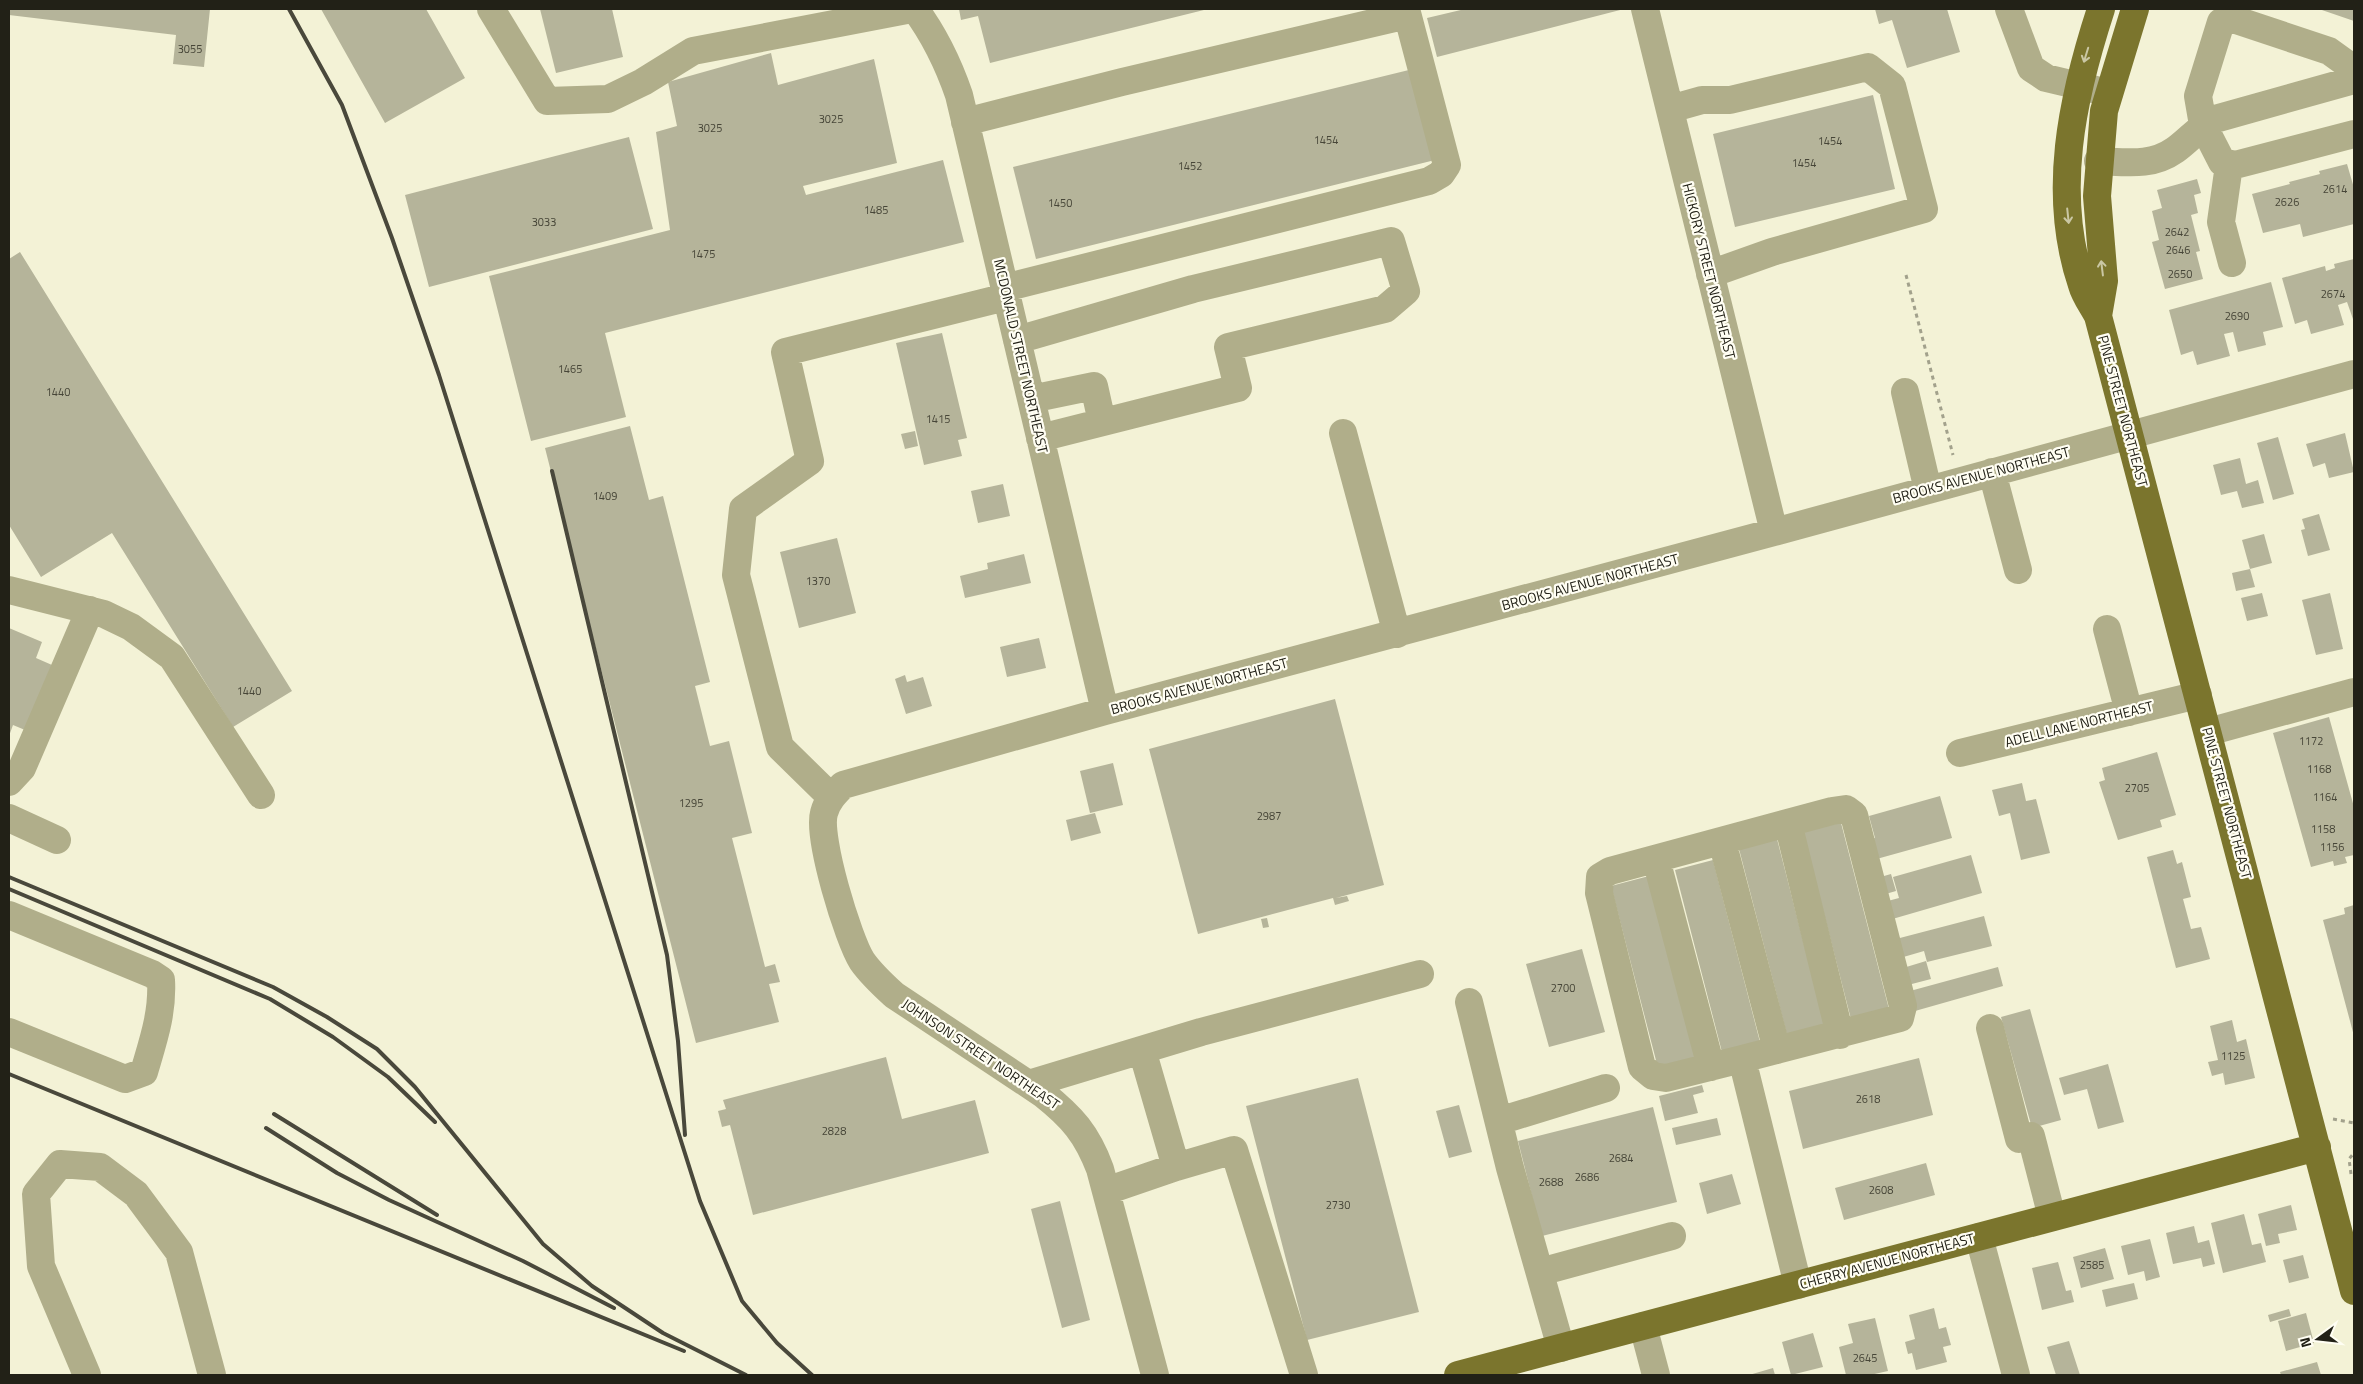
<svg xmlns="http://www.w3.org/2000/svg" width="2363" height="1384" font-family="'Titillium Web',sans-serif">
<style>
.building{fill:#b5b49a}
.lines{fill:none;stroke-linecap:round;stroke-linejoin:round}
.path{stroke:#a2a18c;stroke-width:3;stroke-dasharray:4 4;stroke-linecap:butt}
.minor{stroke:#b0ae8a;stroke-width:28}
.major{stroke:#7b752d;stroke-width:28}
.rail{stroke:#49483b;stroke-width:4}
.oneway{stroke:#cac7a4}
.labels{text-anchor:middle;stroke-width:4.5;stroke-linejoin:round;paint-order:stroke}
.number-label{font-size:11px;fill:#474638}
.street-label{font-size:14px;fill:#222117;stroke:#fffef3}
</style>
<rect width="100%" height="100%" fill="#f3f2d6"/>
<!-- building -->
<path class="building" d="M9,9H210L204,67L173,64L176,35L9,15Z
M321,9H426L465,78L385,123Z
M540,9H612L623,57L556,73Z
M959,9H1208L990,63L978,16L961,20Z
M1465,9H1624L1437,57L1427,18Z
M1875,9H1947L1960,52L1907,68L1892,20L1879,24Z
M2319,9H2354V21Z
M771,53L778,85L874,59L897,163L803,186L806,195L943,160L964,242L605,333L626,417L531,441L489,276L670,230L656,132L677,126L668,82Z
M1413,69L1435,160L1036,259L1013,167Z
M1873,95L1895,189L1735,227L1713,134Z
M629,137L653,229L429,287L405,195Z
M2347,164L2354,188V224L2303,237L2300,224L2263,233L2252,194L2290,184L2289,182L2320,174L2319,171Z
M2197,179L2201,193L2194,195L2198,213L2191,215L2200,251L2196,252L2203,279L2165,289L2152,242L2159,240L2152,211L2162,208L2157,190Z
M20,252L292,691L233,727L112,533L41,577L9,525V259Z
M2354,259V322L2347,302L2338,305L2344,325L2311,334L2307,320L2295,324L2282,278L2325,266L2326,271L2335,268L2334,264Z
M2271,282L2283,327L2263,332L2266,345L2238,352L2233,332L2224,334L2230,356L2197,365L2193,351L2181,355L2169,310Z
M942,333L967,438L958,440L962,456L924,465L896,343Z
M630,426L649,500L663,496L710,682L695,686L710,746L729,741L752,833L732,838L765,967L775,964L780,982L769,984L779,1022L696,1043L545,448Z
M915,431L918,446L905,449L901,434Z
M2345,433L2354,472L2329,478L2325,463L2313,467L2306,444Z
M2278,437L2294,494L2273,500L2257,443Z
M2240,458L2246,484L2258,480L2264,503L2242,508L2237,491L2221,495L2213,465Z
M1003,484L1010,516L978,523L971,491Z
M2319,514L2330,550L2308,556L2301,530L2305,529L2302,519Z
M2264,534L2272,563L2250,569L2242,540Z
M837,538L856,613L799,628L780,552Z
M1024,554L1031,583L965,598L960,576L988,569L987,563Z
M2250,569L2255,587L2236,591L2232,573Z
M2262,593L2268,616L2247,621L2241,598Z
M2330,593L2343,649L2316,655L2302,600Z
M9,628L42,642L36,658L52,665L25,730L13,725L9,736Z
M1039,638L1046,668L1007,677L1000,647Z
M905,675L907,682L923,677L932,706L906,714L895,679Z
M1335,699L1384,885L1336,898L1347,896L1349,901L1335,905L1333,898L1198,934L1149,749Z
M2329,717L2354,807V855L2345,857L2347,863L2334,866L2333,861L2311,867L2273,733Z
M2157,752L2176,815L2160,820L2162,827L2118,840L2099,782L2105,780L2102,768Z
M1113,763L1123,805L1090,813L1080,771Z
M2022,783L2026,801L2036,799L2050,853L2021,860L2010,813L1999,816L1992,790Z
M1940,796L1952,838L1873,860L1868,840L1875,838L1869,816Z
M1095,813L1101,833L1071,841L1066,820Z
M1840,819L1890,1013L1852,1023L1802,828Z
M1776,835L1826,1030L1788,1039L1738,845Z
M2173,850L2177,864L2182,862L2191,897L2183,899L2191,929L2201,927L2210,959L2176,968L2147,857Z
M1971,855L1982,893L1889,920L1884,902L1899,898L1893,877Z
M1713,860L1761,1046L1723,1056L1675,870Z
M1891,874L1896,891L1882,895L1877,878Z
M1649,876L1697,1062L1659,1072L1611,886Z
M2354,905V1036L2323,920L2345,914L2344,908Z
M1984,916L1992,946L1927,962L1924,951L1900,958L1896,939Z
M1267,918L1269,927L1263,928L1261,919Z
M1582,949L1605,1032L1549,1047L1526,964Z
M1926,961L1931,979L1908,985L1903,968Z
M1998,967L2003,986L1915,1011L1910,991Z
M2030,1009L2061,1120L2032,1128L2001,1017Z
M2232,1020L2237,1042L2246,1039L2255,1078L2225,1085L2223,1073L2212,1076L2208,1062L2218,1060L2210,1026Z
M886,1057L902,1119L975,1100L989,1153L753,1215L730,1125L722,1127L718,1111L726,1109L723,1100Z
M1919,1058L1933,1115L1803,1149L1789,1091Z
M2108,1064L2124,1122L2098,1129L2087,1089L2064,1095L2059,1078Z
M1358,1078L1419,1312L1307,1340L1246,1106Z
M1702,1085L1704,1092L1693,1095L1698,1113L1665,1121L1659,1096Z
M1459,1105L1472,1152L1449,1158L1436,1111Z
M1653,1107L1677,1202L1542,1236L1518,1141Z
M1717,1118L1721,1135L1676,1145L1672,1128Z
M1926,1163L1935,1195L1844,1220L1835,1188Z
M1732,1174L1741,1204L1707,1214L1699,1183Z
M1060,1201L1090,1320L1062,1328L1031,1209Z
M2291,1205L2297,1230L2278,1234L2280,1243L2266,1246L2258,1214Z
M2244,1214L2252,1245L2261,1243L2266,1262L2223,1273L2211,1223Z
M2194,1226L2198,1243L2209,1240L2215,1264L2203,1267L2201,1258L2173,1264L2166,1233Z
M2150,1239L2160,1277L2146,1281L2144,1271L2128,1275L2121,1246Z
M2105,1248L2114,1279L2081,1288L2073,1257Z
M2303,1255L2309,1278L2289,1283L2283,1260Z
M2058,1262L2066,1291L2071,1290L2074,1302L2042,1310L2032,1268Z
M2134,1283L2138,1299L2106,1307L2102,1290Z
M1934,1308L1939,1329L1946,1327L1951,1345L1943,1347L1947,1362L1916,1370L1912,1353L1908,1354L1905,1342L1915,1339L1909,1315Z
M2289,1309L2291,1316L2270,1322L2268,1315Z
M2306,1313L2314,1343L2286,1351L2278,1321Z
M1875,1318L1888,1371L1870,1375H1846L1839,1347L1853,1343L1848,1324Z
M1813,1333L1823,1367L1791,1375L1782,1342Z
M2069,1341L2080,1375H2056L2047,1347Z
M2317,1362L2321,1375H2281L2280,1372Z
M1773,1368L1775,1375H1749Z"/>
<g class="lines">
<!-- path -->
<path class="path" d="M1906,275L1953,455
M2333,1119L2354,1123
M2351,1174L2349,1159L2354,1153"/>
<!-- minor -->
<path class="minor" d="M491,9L547,101L608,99L643,82L693,51L912,9
M915,9C935,36 948,63 959,95L1105,711
M1645,9L1774,532
M2009,9L2031,68L2046,78L2109,93
M2354,69L2329,51L2230,18L2221,22L2198,96L2203,125L2222,162L2235,165L2354,134
M1670,109L1702,100H1730L1868,67L1892,86L1924,209L1772,252L1710,274
M965,122L1122,82L1407,15
M2098,161C2126,162 2151,167 2175,150C2189,140 2199,127 2215,119L2354,80
M2229,165L2221,222L2232,263
M1004,288L1429,181L1441,174L1447,165L1406,9
M1017,340L1193,289L1391,241L1406,291L1385,309L1228,347L1238,388L1040,438
M1905,392L1928,490
M1031,399L1094,386L1102,422
M1343,433L1397,634
M1992,472L2018,570
M9,590L104,614L131,627L172,657L261,795
M2107,629L2129,712
M2208,732L2354,692
M1960,753L2198,695
M9,782L22,768L90,610
M831,797L780,747L736,575L743,509L810,461L785,352L1006,297
M9,818L57,840
M1788,823L1840,1035
M1722,841L1777,1050
M1656,859L1711,1067
M9,915L152,974L161,980C163,1013 153,1041 144,1072L125,1079L9,1032
M1469,1002L1510,1168L1561,1348
M1990,1028L2019,1139L2031,1136L2052,1217
M1142,1050L1176,1167L1234,1150L1304,1375
M1742,1059L1900,1018L1903,1006L1854,815L1846,809L1832,811L1610,871L1600,877L1599,893L1642,1067L1653,1076L1666,1078L1742,1059L1798,1285
M1029,1084L1201,1032L1420,974
M1499,1121L1606,1088
M1106,1191L1176,1167
M1979,1237L2016,1375
M1540,1272L1672,1236
M1643,1326L1656,1375
M87,1375L41,1266L36,1194L60,1164L100,1167L136,1194L179,1252L212,1375
M1155,1375L1100,1169C1087,1134 1072,1117 1043,1094L894,995C882,984 871,974 862,961C848,939 817,837 824,813C827,801 835,793 843,785L1105,711L1774,532L2354,374"/>
<!-- major -->
<path class="major" d="M2101,9C2072,98 2051,194 2082,285C2085,296 2093,306 2098,316L2354,1291
M2098,316L2104,281L2097,196L2104,111L2135,9
M1458,1375L2317,1147"/>
<!-- rail -->
<path class="rail" d="M289,9L342,105L392,238L439,375L700,1201L742,1301L777,1343L812,1375
M552,471L667,955L678,1041L685,1135
M9,877L273,987L327,1017L377,1049L415,1087L543,1244L592,1286L663,1333L746,1375
M9,889L270,999L333,1037L388,1077L435,1122
M9,1074L684,1351
M274,1114L437,1215
M266,1128L337,1173L389,1200L523,1261L614,1308"/>
</g>
<!-- one-way arrows -->
<defs><path id="oneway-shaft" d="M-6 0H5M1.5-3L5.5 0L1.5 3" fill="none" stroke-width="1.6" stroke-linecap="round" stroke-linejoin="round" transform="scale(1.25)"/></defs>
<g class="oneway">
<use href="#oneway-shaft" transform="translate(2086 55) rotate(107)"/>
<use href="#oneway-shaft" transform="translate(2068 216) rotate(84)"/>
<use href="#oneway-shaft" transform="translate(2102 268) rotate(-97)"/>
</g>
<g class="labels">
<!-- number labels -->
<g class="number-label">
<text x="190" y="53">3055</text>
<text x="831" y="123">3025</text>
<text x="710" y="132">3025</text>
<text x="1326" y="144">1454</text>
<text x="1830" y="145">1454</text>
<text x="1804" y="167">1454</text>
<text x="1190" y="170">1452</text>
<text x="2335" y="193">2614</text>
<text x="2287" y="206">2626</text>
<text x="1060" y="207">1450</text>
<text x="876" y="214">1485</text>
<text x="544" y="226">3033</text>
<text x="2177" y="236">2642</text>
<text x="2178" y="254">2646</text>
<text x="703" y="258">1475</text>
<text x="2180" y="278">2650</text>
<text x="2333" y="298">2674</text>
<text x="2237" y="320">2690</text>
<text x="570" y="373">1465</text>
<text x="58" y="396">1440</text>
<text x="938" y="423">1415</text>
<text x="605" y="500">1409</text>
<text x="818" y="585">1370</text>
<text x="249" y="695">1440</text>
<text x="2311" y="745">1172</text>
<text x="2319" y="773">1168</text>
<text x="2137" y="792">2705</text>
<text x="2325" y="801">1164</text>
<text x="691" y="807">1295</text>
<text x="1269" y="820">2987</text>
<text x="2323" y="833">1158</text>
<text x="2332" y="851">1156</text>
<text x="1563" y="992">2700</text>
<text x="2233" y="1060">1125</text>
<text x="1868" y="1103">2618</text>
<text x="834" y="1135">2828</text>
<text x="1621" y="1162">2684</text>
<text x="1587" y="1181">2686</text>
<text x="1551" y="1186">2688</text>
<text x="1881" y="1194">2608</text>
<text x="1338" y="1209">2730</text>
<text x="2092" y="1269">2585</text>
<text x="1865" y="1362">2645</text>
</g>
<!-- street labels -->
<g class="street-label">
<text transform="translate(1709 271) rotate(76)" y="5">HICKORY STREET NORTHEAST</text>
<text transform="translate(1021 356) rotate(77)" y="5">MCDONALD STREET NORTHEAST</text>
<text transform="translate(2123 411) rotate(75)" y="5">PINE STREET NORTHEAST</text>
<text transform="translate(1981 475) rotate(-15)" y="5">BROOKS AVENUE NORTHEAST</text>
<text transform="translate(1590 582) rotate(-15)" y="5">BROOKS AVENUE NORTHEAST</text>
<text transform="translate(1199 686) rotate(-15)" y="5">BROOKS AVENUE NORTHEAST</text>
<text transform="translate(2079 724) rotate(-14)" y="5">ADELL LANE NORTHEAST</text>
<text transform="translate(2227 803) rotate(75)" y="5">PINE STREET NORTHEAST</text>
<text transform="translate(981 1054) rotate(34)" y="5">JOHNSON STREET NORTHEAST</text>
<text transform="translate(1887 1261) rotate(-15)" y="5">CHERRY AVENUE NORTHEAST</text>
</g>
</g>
<!-- border -->
<rect width="2363" height="1384" fill="none" stroke="#222117" stroke-width="20"/>
<!-- north arrow -->
<g transform="translate(2318 1339) rotate(255)" stroke="#fffef3" stroke-width="4" paint-order="stroke">
<path d="M0-4L9 19L0 12L-9 19Z" fill="#222117"/>
<text y="-8" font-size="14" font-weight="bold" text-anchor="middle" fill="#222117">N</text>
</g>
</svg>
